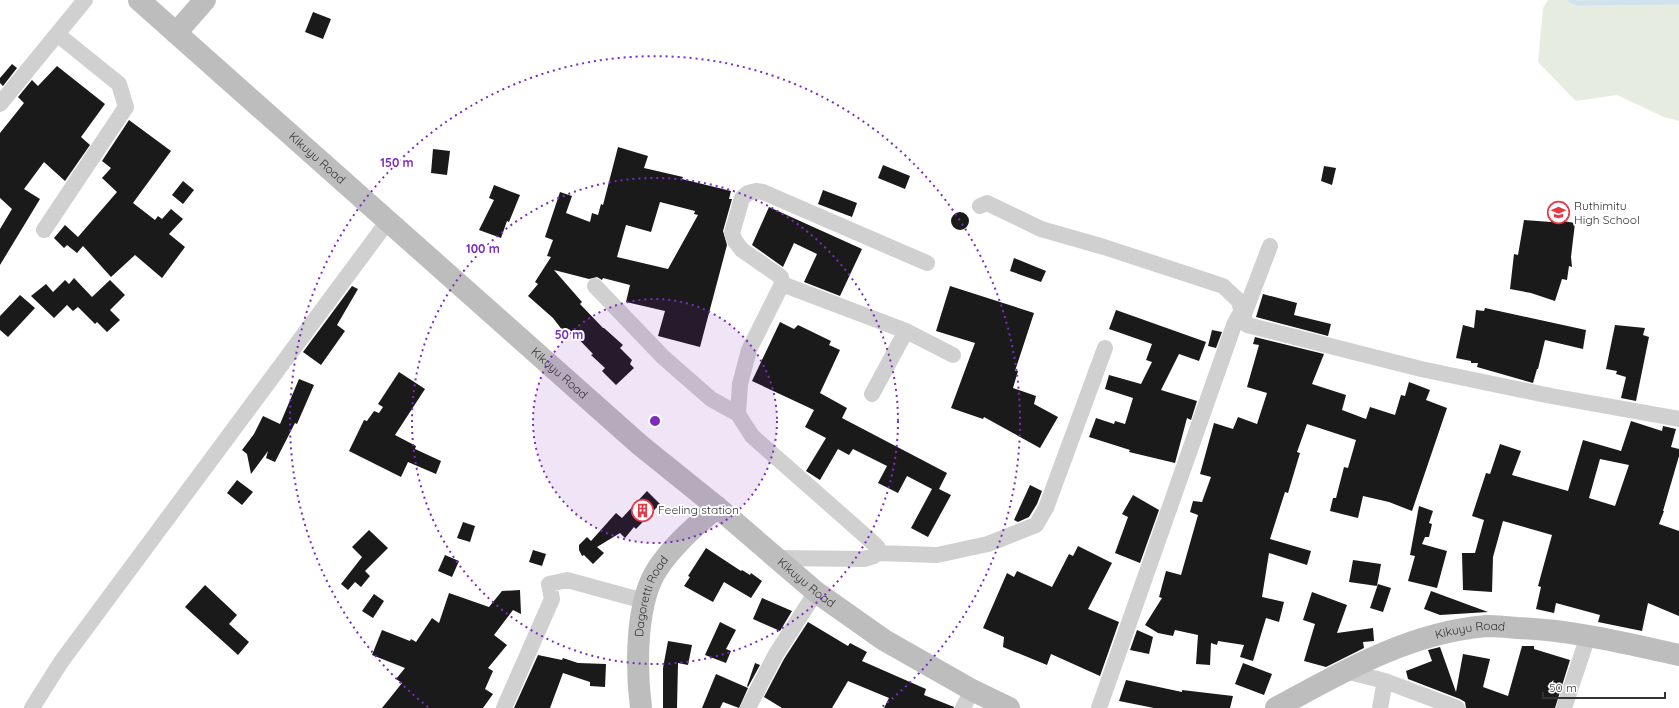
<svg xmlns="http://www.w3.org/2000/svg" width="1679" height="708" font-family="Quicksand,sans-serif">
<style>
.green{fill:#e6ecdf}
.lines{fill:none;stroke-linecap:round;stroke-linejoin:round}
.stream{stroke:#cfe2ee;stroke-width:5}
.building{fill:#1a1a1a;fill-rule:evenodd}
.minor{stroke:#d0d0d0;stroke-width:16}
.secondary{stroke:#bdbdbd;stroke-width:22}
.ring{fill:none;stroke:#7b2cbf;stroke-width:2;stroke-dasharray:2 4}
.labels{text-anchor:middle;stroke-width:4;stroke-linejoin:round;paint-order:stroke}
.street-label{font-size:12px;fill:#333;stroke:#fff}
.poi-label{font-size:12px;fill:#333;stroke:#fff;text-anchor:start}
.centre{fill:#7b2cbf;stroke:#fff;stroke-width:2}
.ring-label{font-size:12px;text-anchor:middle;font-weight:bold;fill:#7b2cbf;stroke:#fff;stroke-width:4;stroke-linejoin:round;paint-order:stroke}
</style>
<rect width="100%" height="100%" fill="#fff"/>
<!-- green -->
<path class="green" d="M1548,0H1679V121L1664,117L1617,95L1576,101L1538,62L1543,8Z"/>
<g class="lines">
<!-- stream -->
<path class="stream" d="M1570,0L1577,3L1679,2"/>
</g>
<!-- building -->
<path class="building" d="M313,12L331,19L323,39L305,32Z
M12,64L17,68L3,86L0,83V78Z
M57,66L105,104L81,137L90,145L65,181L44,162L24,189L40,199L0,265V229L12,209L0,198V133L24,103L18,97L32,80L38,86Z
M129,120L171,151L133,203L155,220L158,216L162,219L171,209L183,219L169,234L185,247L162,278L135,255L111,277L83,246L77,253L67,245L64,248L54,238L65,225L78,237L117,192L102,178L111,168L102,161Z
M618,147L648,156L644,168L683,177L682,179L731,191L729,199H732L723,231L727,245L700,347L658,336L665,311L626,302L630,285L603,278L602,280L597,277L589,279L554,270L582,302L580,304L603,328H604L623,345L620,348L632,360L630,364L634,368L616,385L602,371L605,368L591,355L593,354L569,329L566,335L553,318L528,296L538,284L535,282L551,257L547,256L553,240L545,237L560,192L572,196L566,213L590,222L592,213L598,215L601,204L603,205ZM660,202L695,211L694,214L698,215L668,269L617,257L626,225L651,232Z
M433,149L450,151L447,175L431,173Z
M883,165L910,176L905,189L878,178Z
M1324,166L1336,168L1332,185L1321,181Z
M183,181L194,190L183,204L172,195Z
M494,185L520,195L509,222L507,221L501,238L479,230L494,200L489,198Z
M823,190L857,203L852,217L818,204Z
M769,207L862,249L840,296L804,282L817,254L794,243L783,267L752,245Z
M951 221a9 9 0 1 1 18 0a9 9 0 1 1-18 0Z
M1551,219L1575,223L1571,257L1572,267L1569,266L1567,280L1562,279L1555,301L1531,293L1510,289L1514,254L1518,255L1524,220L1551,222Z
M1014,258L1046,271L1041,282L1010,271Z
M74,278L92,297L110,280L125,295L110,310L120,320L107,332L97,322L95,324L78,307L73,311L67,305L54,318L31,296L46,284L53,292L65,280L69,284Z
M352,286L358,289L337,325L345,331L321,365L303,352Z
M950,286L1034,313L1015,371H1018L1013,388L1036,396L1034,404L1058,417L1040,448L984,417L983,419L951,408L975,343L936,331Z
M1263,294L1297,303L1294,315L1331,324L1328,336L1256,317Z
M20,295L35,308L8,337L0,330V316Z
M1485,308L1586,330L1583,349L1545,340L1538,369H1537L1533,383L1477,367L1478,363H1471V361L1456,358L1463,325L1474,328L1476,310L1484,311Z
M1116,310L1206,342L1199,361L1179,354L1161,390L1197,401L1191,420L1187,418L1175,463L1129,452L1130,450L1089,437L1096,418L1114,424L1115,421L1125,424L1133,398L1105,389L1109,375L1141,384L1152,362L1146,360L1152,344L1109,329Z
M780,322L794,329L798,325L831,341L829,345L840,350L820,393L847,408L842,418L947,473L939,489L951,495L928,537L911,528L932,489L907,476L898,493L878,483L887,466L853,449L849,455L838,449L820,480L806,471L826,438L805,427L814,410L752,381Z
M1615,325L1645,328L1643,335L1649,337L1636,401L1621,398L1626,377L1616,374L1617,371L1606,369Z
M1212,330L1222,332L1216,348L1208,346Z
M1255,337L1324,354L1312,384L1346,395L1342,410L1366,419L1370,407L1395,415L1401,395L1405,396L1409,382L1430,390L1426,400L1447,408L1412,511L1389,502L1363,496L1358,518L1330,511L1333,498H1336L1344,467L1348,468L1356,440L1307,424L1297,452L1300,453L1288,493L1285,492L1270,539L1311,551L1307,565L1269,553L1262,597L1284,602L1279,622L1266,618L1253,661L1240,657L1244,645L1218,641L1217,645L1211,643L1210,665L1196,664L1198,635L1175,630L1173,636L1158,633L1145,625L1162,598L1159,597L1166,571L1181,575L1198,515L1190,512L1193,501L1202,502L1211,477L1200,474L1214,423L1233,429L1238,417L1257,424L1267,393L1247,387L1259,345L1253,344Z
M399,372L425,389L395,435L416,446L415,449L441,461L436,474L408,462L401,477L349,451L364,420L367,421L374,411L379,413L383,407L378,404Z
M299,379L314,385L297,424L295,423L275,462L266,458L268,451L251,474L247,454L242,450L254,434L263,416L280,424Z
M1631,421L1662,431L1663,426L1676,429L1671,447L1679,449V456L1663,511H1664L1659,524L1679,531V616L1648,603L1642,631L1598,622L1600,615L1556,603L1554,613L1536,609L1541,587L1538,586L1552,535L1503,521L1493,557L1492,592L1463,590L1462,553H1475L1484,520L1472,516L1486,473L1490,474L1500,444L1521,451L1512,475L1568,491L1583,440L1621,451ZM1600,459L1629,465L1615,506L1589,498Z
M237,480L253,492L242,505L227,493Z
M1030,485L1042,491L1037,504L1029,517L1018,522L1014,520Z
M647,491L660,504L636,529L634,527L625,538L620,533L597,547L604,553L593,564L584,555L582,556L579,550V545L587,537L591,541L616,513L622,518Z
M1133,495L1159,510L1140,563L1115,553L1128,517L1122,514Z
M1419,506L1433,511L1429,523L1432,524L1429,537H1425L1422,544L1447,551L1437,588L1408,581L1415,556L1410,555Z
M463,522L475,526L470,542L457,538Z
M369,530L388,548L365,571L370,576L361,587L355,582L348,590L341,584L362,557L352,547Z
M1078,546L1112,563L1088,609L1119,622L1100,676L1051,654L1047,665L1003,647L1004,637L983,628L1007,573L1014,577L1017,571L1052,587L1069,554L1073,556Z
M706,548L741,571L742,570L750,575L751,573L762,581L751,598L724,582L713,602L684,586L690,577L688,576Z
M533,550L546,554L542,566L529,562Z
M445,555L459,561L452,577L438,571Z
M1353,560L1381,564L1377,586L1349,582Z
M1378,584L1391,588L1383,612L1370,608Z
M205,585L237,615L229,624L249,642L238,655L185,607Z
M520,590L521,614L513,610L494,635L507,645L488,668L493,671L485,689L493,694L483,708H382L402,683L396,679L405,668L372,655L382,630L410,641L411,639L416,642L432,618L439,623L449,593L489,607L502,591Z
M1431,591L1488,612L1440,615L1424,609Z
M1312,592L1347,605L1337,633L1373,628L1374,641L1363,642L1364,648L1326,667L1304,661L1315,624L1303,620Z
M374,594L384,601L373,618L362,611Z
M762,598L792,611L780,631L753,619Z
M720,622L736,630L726,649L731,651L726,663L705,655Z
M808,622L848,646L850,643L867,652L862,661L926,689L924,695L954,707V708H884L889,698L848,681L832,708H782L764,697L784,659Z
M1137,630L1153,637L1149,654L1130,650Z
M668,641L692,645L688,665L678,663L677,708H663V668Z
M1522,646H1534V649L1570,660L1555,708H1466L1465,702L1460,699L1408,679L1406,671L1432,661L1428,650L1440,647L1456,692L1463,654L1490,659L1483,687L1508,696Z
M538,655L562,660L563,658L578,663L606,664L605,687L590,686V682L563,673L550,708H514Z
M755,663L760,665L748,687L747,686Z
M1243,663L1272,674L1264,695L1235,684Z
M716,674L748,688L739,708L723,702L720,708H702Z
M1126,680L1182,692V690L1233,696L1230,708H1154L1119,701Z"/>
<g class="lines">
<!-- minor -->
<path class="minor" d="M0,104L85,0
M980,206L987,203L1041,229L1104,247L1223,286L1239,301L1243,317
M44,230L126,107L119,84L57,34
M782,284L906,331L953,355
M595,286L663,357L711,399L738,414L752,436L870,540L878,548L879,550L874,556L864,559L775,558
M1243,317L1270,246
M872,394L906,331
M738,414L740,384L749,350L782,284L781,277L742,250L735,241L732,233L742,198L748,193L756,191L763,192L927,263
M877,553L937,555L988,544L1036,525L1046,508L1105,348
M1345,671L1385,681L1457,708
M32,708L61,662L388,221
M504,708L552,599L549,584L567,580L644,601
M748,708L776,654L816,592
M963,708L972,690
M1099,708L1234,325L1238,317H1243L1247,325L1421,369L1551,396L1679,419
M1380,708L1385,681
M1564,708L1588,636"/>
<!-- secondary -->
<g class="secondary">
<path id="s1" d="M139,0L640,445L717,507L816,592L884,640L972,690L1009,708"/>
<path d="M176,33L205,0"/>
<path id="s2" d="M641,708C636,669 635,602 658,568C673,545 696,526 717,507"/>
<path id="s3" d="M1276,708C1342,672 1410,632 1487,626C1497,626 1507,627 1517,628C1572,630 1625,643 1679,655"/>
</g>
</g>
<!-- distance rings -->
<circle cx="655" cy="421" r="122" fill="#7b2cbf" fill-opacity=".12"/>
<g class="ring">
<circle cx="655" cy="421" r="122"/>
<circle cx="655" cy="421" r="243"/>
<path d="M428 707A365 365 0 1 1 882 707"/>
</g>
<!-- icons -->
<defs>
<symbol id="school-ring" viewBox="-11 -11 22 22"><circle r="9.5" fill="#fff" stroke="#e63946" stroke-width="1.5"/><path d="M0-5L7-2L0 1L-7-2ZM-4 1L0 2.5L4 1V4Q0 6-4 4Z" fill="#e63946"/></symbol>
<symbol id="building-ring" viewBox="-11 -11 22 22"><circle r="9.5" fill="#fff" stroke="#e63946" stroke-width="1.5"/><path d="M-4-6H4V6H1V3H-1V6H-4ZM-2.5-4.3h1.7v1.8h-1.7ZM.8-4.3h1.7v1.8H.8ZM-2.5-1h1.7V.8h-1.7ZM.8-1h1.7V.8H.8Z" fill="#e63946"/></symbol>
</defs>
<g fill-rule="evenodd">
<use href="#school-ring" x="1546" y="200" width="25" height="25"/>
<use href="#building-ring" x="630" y="498" width="25" height="25"/>
</g>
<g class="labels">
<!-- street labels -->
<g class="street-label">
<text dy="4" stroke="none"><textPath href="#s1" startOffset="238">Kikuyu Road</textPath></text>
<text dy="4" stroke="none"><textPath href="#s1" startOffset="562">Kikuyu Road</textPath></text>
<text dy="4" stroke="none"><textPath href="#s1" startOffset="886">Kikuyu Road</textPath></text>
<text dy="4" stroke="none"><textPath href="#s2" startOffset="114">Dagoretti Road</textPath></text>
<text dy="4" stroke="none"><textPath href="#s3" startOffset="211">Kikuyu Road</textPath></text>
</g>
<!-- poi labels -->
<g class="poi-label">
<text x="1574" y="210">Ruthimitu<tspan x="1574" dy="14">High School</tspan></text>
<text x="658" y="514">Feeling station</text>
</g>
</g>
<circle cx="655" cy="421" r="6" class="centre"/>
<g class="ring-label">
<text x="397" y="167">150 m</text>
<text x="483" y="253">100 m</text>
<text x="569" y="339">50 m</text>
</g>
<!-- scale -->
<path d="M1543 692v6h122v-6" fill="none" stroke="#333333" stroke-width="2"/>
<text x="1549" y="692" font-size="12" fill="#333333" stroke="#ffffff" stroke-width="3" paint-order="stroke">50 m</text>
</svg>
